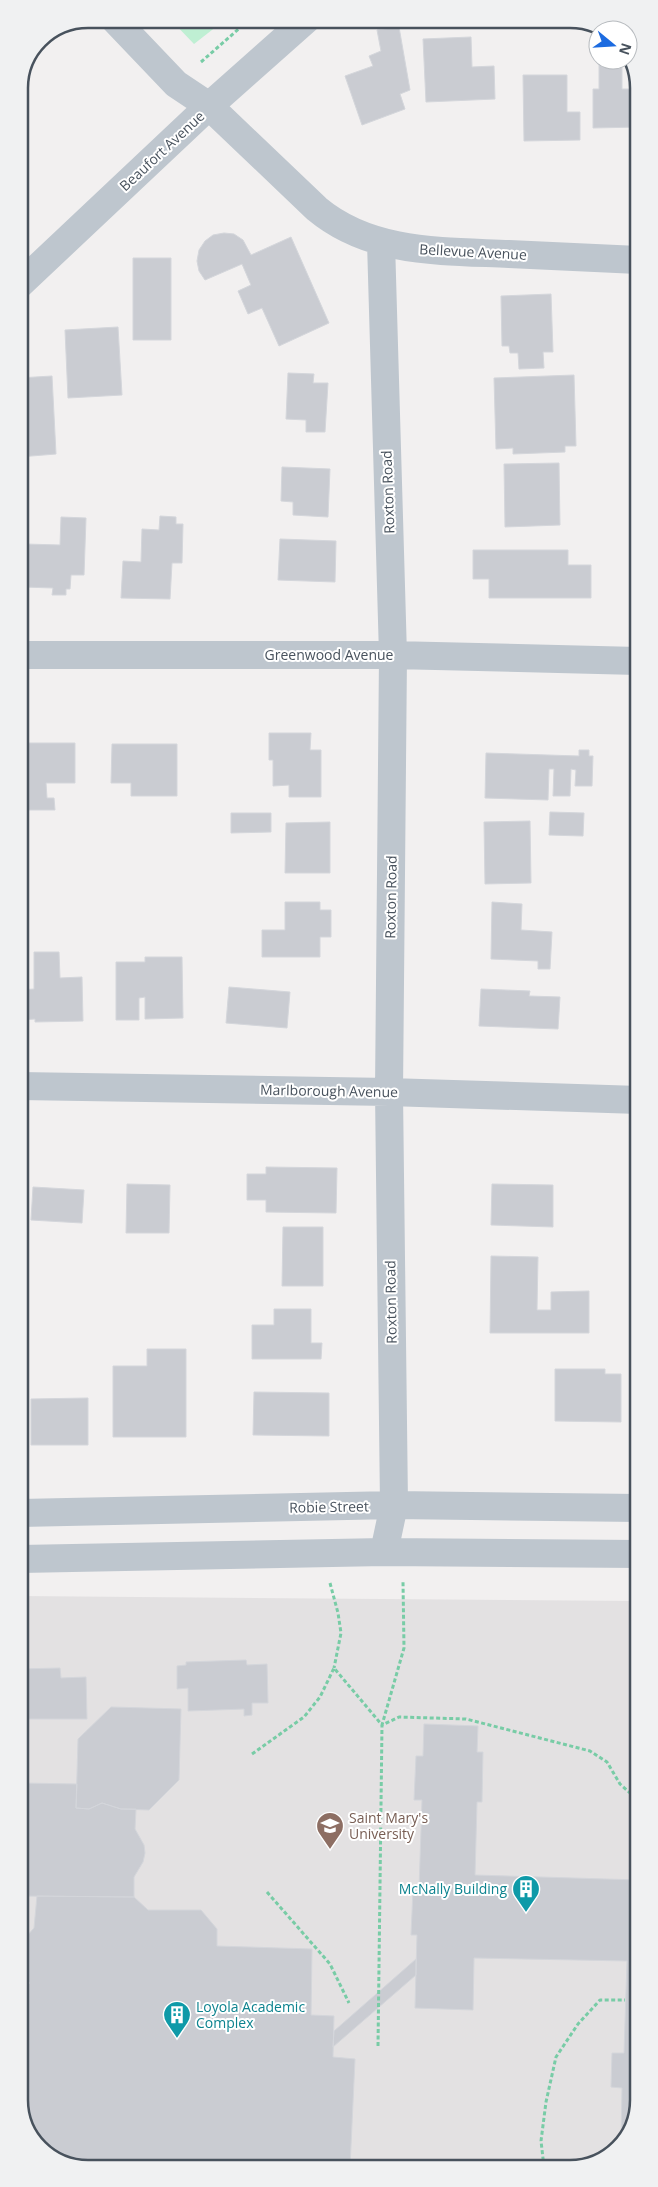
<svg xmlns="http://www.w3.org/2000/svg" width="658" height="2187" font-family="'Open Sans',sans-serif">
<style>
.education{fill:#e3e1e2}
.green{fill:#bfefd3}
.building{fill:#caccd2;stroke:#d4d6db}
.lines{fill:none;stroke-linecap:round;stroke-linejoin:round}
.path{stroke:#78cca6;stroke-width:3;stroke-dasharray:4 2.5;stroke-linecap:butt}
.minor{stroke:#bec6ce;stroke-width:28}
.labels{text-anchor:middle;stroke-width:4;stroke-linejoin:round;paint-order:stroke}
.street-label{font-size:14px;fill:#48525d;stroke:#fff}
.education-label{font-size:14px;fill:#785e54;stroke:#fff;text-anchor:start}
.culture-label{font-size:14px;fill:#0d838f;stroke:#fff;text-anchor:end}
.rim{fill:none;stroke:#48525d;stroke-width:2.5}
</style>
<rect width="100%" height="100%" fill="#f2f0f0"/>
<!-- education -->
<path class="education" d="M20,1596L639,1601V2099L625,2141L584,2167L83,2168L42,2151L20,2113Z"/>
<!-- green -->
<path class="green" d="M153,19H226L194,44L172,21Z"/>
<!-- building -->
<path class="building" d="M399,27L410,90L400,94L405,109L362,125L345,76L373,66L369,56L381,51L377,30Z
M471,37L472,67L494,66L495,99L426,102L423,39Z
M599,60H622V89H638V127L593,128V89H599Z
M523,75H567V112H580V140L524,141Z
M224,233L234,234L243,240L251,255L291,237L329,323L279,346L262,308L248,314L238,291L251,285L242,264L205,280L199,271L197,261L199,250L205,241L213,235Z
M133,258H171V340H133Z
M551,294L553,352H543L544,368L519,369L518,353H510L509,346H502L501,296Z
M118,327L122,395L68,398L65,330Z
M288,373L314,374L313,383H328L325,432H306V420L286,419Z
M574,375L576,446H565V452L513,454V448L496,449L494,378Z
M52,376L56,454L19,457V378Z
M559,463L560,525L505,527L504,464Z
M282,467L330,469L328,517L293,515V502L281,501Z
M160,516L176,517V524H183L182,563H172L170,599L121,598L123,561L141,562L142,529L159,530Z
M61,517L86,518L84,575H71L70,589H66V595H52L53,588L24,587L25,544L60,545Z
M280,539L336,541L335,582L278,580Z
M473,550H568V565H591V598H489V579H473Z
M269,733H311L310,750H321V797H289V785L273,786V760H269Z
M24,743H75V783H46L47,798H54L55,810H24Z
M112,744H177V796H131V783H111Z
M579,750H589V756H593L592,786H575L576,770L571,769L570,796H553L554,769H549L548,800L485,798L486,753L579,756Z
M550,812L584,813L583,836L549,835Z
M231,813H271V832L231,833Z
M530,821L531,883L485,884L484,822Z
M330,822V873H285L286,823Z
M285,902H320V910H331V937H320V957H262V930H285Z
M492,902L522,904L521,930L552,932L550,969H538V961L491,959Z
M34,952H59L60,978L82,977L83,1021L35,1022V1019L19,1020V990L34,989Z
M145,957H182L183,1018L145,1019V997L139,998V1020H116V962H145Z
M229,987L290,992L287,1028L226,1023Z
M481,989L530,991L529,996L560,997L558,1029L479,1026Z
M266,1167L337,1168L336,1213L266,1212V1200H247V1174H266Z
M127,1184L170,1185L169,1233H126Z
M492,1184L553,1185V1227L491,1225Z
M33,1187L84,1190L82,1223L31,1220Z
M283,1227H323V1286H282Z
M491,1256L538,1257L537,1310H551V1292L589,1291V1333H490Z
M274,1309H311V1343H322L321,1359H252V1325H274Z
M147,1349H186V1437H113V1366H147Z
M555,1369H605V1374H621V1422L555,1421Z
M254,1392L329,1393V1436L253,1435Z
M88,1398V1445H31V1399Z
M246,1660L247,1665L267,1664L268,1703H252V1715L244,1716V1709L188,1711V1688L177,1689V1666L186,1665V1662Z
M60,1668L61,1678L86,1677L87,1719H20V1669Z
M111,1707L181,1709L179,1780L149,1810L121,1809L102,1803L89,1809L76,1808L78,1739Z
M424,1724L478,1726L477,1752H483L482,1802H477L475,1875L639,1880V2099L625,2141L621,2144L622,2088L611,2087L612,2053H624L627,1961L474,1958L473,2010L415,2008L417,1935H411L413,1890H419L422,1800H414L416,1756H423Z
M20,1783L77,1784L76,1808L89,1809L102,1803L121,1809H136L135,1829L144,1845L145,1853L143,1862L134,1877V1897L20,1896Z
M37,1896L134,1897L148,1910H201L217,1929V1946L312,1949L311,2015L334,2016L333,2057L355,2059L350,2167L83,2168L42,2151L20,2113V2014L22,1990L30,1983L23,1975L25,1938L34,1928Z
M416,1959V1975L333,2047L334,2031Z"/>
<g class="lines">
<!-- path -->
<path class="path" d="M201,62L250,19
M330,1583L338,1613L341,1633L334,1668
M252,1754L304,1717L320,1697L334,1668L382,1725L404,1648L403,1582
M267,1892L330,1964L349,2003
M378,2046L382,1725L399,1717L466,1719L590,1751L607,1762L620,1784L639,1801
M516,2164L531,2167
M544,2167L541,2141L546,2102L556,2057L578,2024L600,2000H625"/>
<!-- minor -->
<path class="minor" d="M114,19L176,84L209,106L317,209C371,254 443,251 509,254C552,256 595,258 638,260
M381,242L393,655L389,1092L394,1505L384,1552
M19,285L209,106L307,19
M19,655H393L638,661
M19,1086L389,1092L639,1100
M20,1513L394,1505L639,1508
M20,1559L384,1552L639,1554"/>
</g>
<!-- icons -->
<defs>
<symbol id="university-pin" viewBox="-11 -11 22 30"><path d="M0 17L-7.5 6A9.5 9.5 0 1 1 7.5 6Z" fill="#8d6e63" stroke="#fff"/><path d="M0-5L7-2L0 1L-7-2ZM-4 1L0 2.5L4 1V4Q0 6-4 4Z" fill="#fff"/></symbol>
<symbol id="building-pin" viewBox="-11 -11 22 30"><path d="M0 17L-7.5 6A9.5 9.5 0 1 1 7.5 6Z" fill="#0f9aa8" stroke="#fff"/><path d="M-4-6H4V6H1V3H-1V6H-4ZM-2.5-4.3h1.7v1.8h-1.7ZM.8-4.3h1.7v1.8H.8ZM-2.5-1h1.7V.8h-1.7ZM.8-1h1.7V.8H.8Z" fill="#fff"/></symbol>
</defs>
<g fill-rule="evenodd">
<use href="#university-pin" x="314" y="1810" width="32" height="43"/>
<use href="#building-pin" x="510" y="1873" width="32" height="43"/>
<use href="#building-pin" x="161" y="1999" width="32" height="43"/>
</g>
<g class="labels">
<!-- street labels -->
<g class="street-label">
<text transform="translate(162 151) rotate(-43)" y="5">Beaufort Avenue</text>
<text transform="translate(473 252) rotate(3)" y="5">Bellevue Avenue</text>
<text transform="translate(388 492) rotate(-92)" y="5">Roxton Road</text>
<text x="329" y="660">Greenwood Avenue</text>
<text transform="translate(391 897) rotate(-89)" y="5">Roxton Road</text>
<text transform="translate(329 1091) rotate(1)" y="5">Marlborough Avenue</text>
<text transform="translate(391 1302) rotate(-91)" y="5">Roxton Road</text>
<text transform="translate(329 1507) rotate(-1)" y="5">Robie Street</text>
</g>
<!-- education labels -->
<g class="education-label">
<text x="349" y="1823">Saint Mary's<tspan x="349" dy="16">University</tspan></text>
</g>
<!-- culture labels -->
<g class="culture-label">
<text x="507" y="1894">McNally Building</text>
<text x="196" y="2012" text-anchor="start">Loyola Academic<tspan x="196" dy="16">Complex</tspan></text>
</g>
</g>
<!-- crop -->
<path d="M0 0H658V2187H0ZM88 28H570A60 60 0 0 1 630 88V2100A60 60 0 0 1 570 2160H88A60 60 0 0 1 28 2100V88A60 60 0 0 1 88 28Z" fill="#f0f1f2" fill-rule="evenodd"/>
<path class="rim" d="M88 28H570A60 60 0 0 1 630 88V2100A60 60 0 0 1 570 2160H88A60 60 0 0 1 28 2100V88A60 60 0 0 1 88 28Z"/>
<!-- north arrow -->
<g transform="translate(613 45) rotate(108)"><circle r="24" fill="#ffffff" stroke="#b6babe"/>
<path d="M0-4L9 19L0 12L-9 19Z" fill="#1c6be0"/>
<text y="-8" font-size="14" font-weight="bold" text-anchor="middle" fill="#48525d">N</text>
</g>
</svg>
